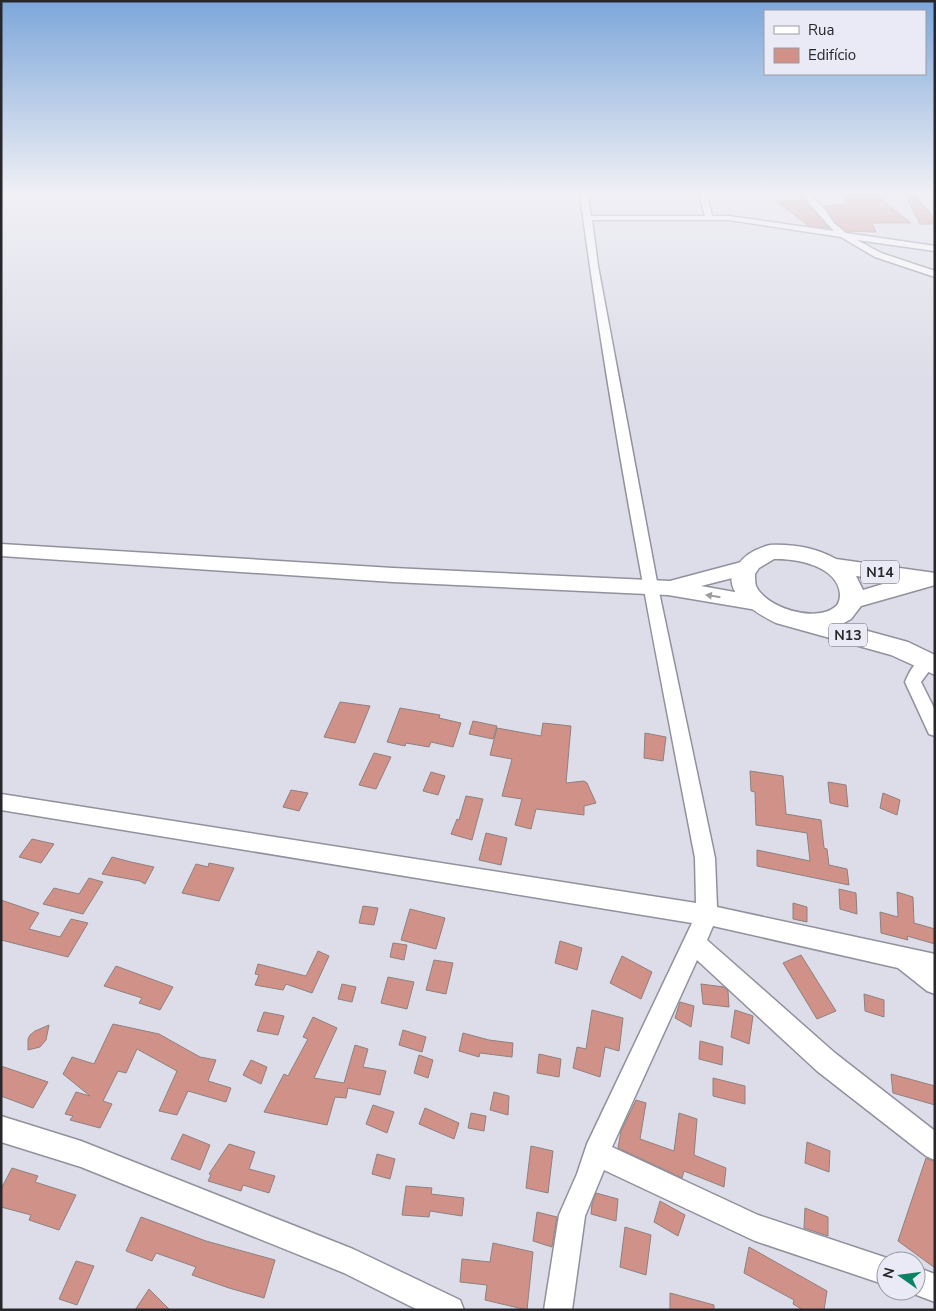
<svg xmlns="http://www.w3.org/2000/svg" width="936" height="1311" font-family="'Nunito Sans',sans-serif">
<style>
.building{fill:#cf9188;stroke:#8f817f}
.lines{fill:none;stroke-linecap:round;stroke-linejoin:round}
.minor-casing{stroke:#91919d;stroke-width:3}
.secondary-casing{stroke:#91919d;stroke-width:3}
.primary-casing{stroke:#91919d;stroke-width:3}
.minor{fill:#fff;fill-rule:evenodd}
.secondary{fill:#fff;fill-rule:evenodd}
.primary{fill:#fff;fill-rule:evenodd}
.oneway{fill:#9d9da0}
.labels{text-anchor:middle;stroke-width:5;stroke-linejoin:round;paint-order:stroke}
.shield{fill:#eaeaf6;stroke:#616168;stroke-width:1}
.shield-label{font-size:14px;font-weight:bold;fill:#26262b}
</style>
<rect width="100%" height="100%" fill="#dddde9"/>
<!-- building -->
<path class="building" d="M905,194H914L935,219V224H920Z
M842,196H878L911,223H872L876,232L846,231L835,222L824,206L847,204Z
M804,200L829,228L809,226L776,201Z
M340,702L370,706L355,743L324,737Z
M400,708L440,715L439,718L461,723L453,747L431,742L429,747L406,743L405,746L387,742Z
M473,721L497,726L493,739L469,734Z
M543,723L571,726L566,783L584,781L587,783L596,803L584,806V815L536,809L531,829L515,825L522,799L502,796L512,759L490,755L497,728L541,736Z
M645,733L666,737L663,761L644,758Z
M374,753L391,757L376,789L359,785Z
M750,771L783,776L786,814L821,820L824,848L827,849L829,865L847,869L849,885L757,866V850L810,861L807,833L756,825L755,792L751,791Z
M431,772L445,776L438,795L423,791Z
M828,782L846,785L848,807L830,803Z
M291,790L308,793L299,811L283,807Z
M883,793L900,800L897,815L880,808Z
M466,796L483,799L472,840L451,834L457,819L459,820Z
M486,833L507,838L501,865L479,860Z
M32,839L54,844L41,863L19,857Z
M112,857L131,862L154,867L145,884L140,881L102,874Z
M209,863L234,868L219,901L182,893L196,864L208,867Z
M89,878L103,882L83,914L43,904L54,888L79,894Z
M839,889L856,893L857,914L840,909Z
M897,892L913,897L914,923L935,929V944L907,936L908,940L881,933L880,912L898,917Z
M1,900L39,913L29,929L60,937L71,919L88,923L68,957L1,940Z
M793,903L807,907V922L793,919Z
M363,906L378,908L374,925L359,923Z
M410,909L445,918L436,949L401,940Z
M560,941L582,948L577,970L555,963Z
M393,943L407,945L404,960L390,957Z
M318,951L329,956L312,993L286,984L283,990L255,985L259,975L255,974L258,964L306,976Z
M801,955L836,1011L817,1019L783,963Z
M622,956L652,972L641,999L610,983Z
M434,960L453,963L446,994L426,990Z
M116,966L173,987L160,1010L139,1003L142,998L104,986Z
M388,977L414,982L407,1009L381,1003Z
M342,984L356,987L352,1002L338,999Z
M701,984L724,987L728,991L729,1007L703,1004Z
M864,994L884,1000V1017L865,1011Z
M680,1002L694,1006L691,1027L675,1018Z
M592,1010L623,1018L619,1051L605,1047L600,1077L573,1068L577,1047L586,1049Z
M735,1010L753,1016L749,1044L731,1037Z
M264,1012L284,1016L278,1035L257,1031Z
M313,1017L337,1028L314,1078L344,1083L355,1045L368,1049L363,1067L386,1071L380,1095L348,1088L346,1098L335,1097L327,1125L264,1112L284,1074L288,1076L308,1039L303,1037Z
M113,1024L159,1034L200,1057L216,1060L208,1081L231,1088L226,1102L188,1091L177,1115L159,1111L177,1071L137,1049L126,1073L118,1071L103,1101L112,1104L100,1128L70,1120L73,1116L65,1114L76,1092L90,1096L63,1074L72,1057L94,1064Z
M49,1025L46,1040L40,1047L28,1050V1039L30,1035L35,1031Z
M403,1030L426,1037L422,1052L399,1045Z
M463,1033L489,1040L513,1043L512,1057L480,1053L479,1057L459,1051Z
M700,1041L723,1047L722,1065L699,1059Z
M539,1054L561,1059L559,1077L537,1073Z
M419,1055L433,1060L428,1078L414,1073Z
M251,1060L267,1067L261,1084L243,1075Z
M1,1066L48,1082L33,1108L1,1096Z
M891,1074L935,1086V1105L893,1093Z
M713,1078L745,1086V1104L713,1096Z
M494,1092L509,1096L508,1115L490,1110Z
M636,1100L646,1103L640,1139L674,1151L679,1113L697,1119L694,1155L726,1168L724,1187L684,1171L682,1178L618,1148L621,1131Z
M373,1105L394,1112L387,1133L366,1124Z
M425,1108L459,1123L454,1139L419,1124Z
M471,1113L486,1116L484,1131L468,1128Z
M183,1134L210,1145L200,1170L171,1159Z
M807,1142L830,1151L829,1172L805,1163Z
M229,1144L255,1152L249,1169L275,1176L269,1193L243,1185L241,1191L208,1181L211,1175L209,1174Z
M531,1146L553,1151L548,1193L526,1188Z
M377,1154L395,1159L390,1179L372,1174Z
M926,1158L935,1162V1268L898,1241Z
M12,1168L38,1176L35,1182L76,1195L59,1230L29,1220L31,1215L1,1207V1189Z
M406,1186L432,1188L431,1194L464,1198L462,1216L430,1211L429,1217L402,1215Z
M596,1193L618,1199L616,1221L591,1214L592,1204Z
M660,1201L685,1215L678,1236L654,1222Z
M805,1208L828,1217V1236L804,1228Z
M537,1212L557,1217L552,1247L533,1241Z
M141,1217L206,1241L275,1260L264,1298L229,1288L192,1275L196,1267L156,1253L152,1261L126,1251Z
M625,1227L651,1235L646,1275L620,1267Z
M493,1243L533,1252L527,1310L485,1300L487,1285L460,1282L462,1259L490,1262Z
M749,1247L827,1291L824,1310H803L793,1304L794,1300L744,1273Z
M76,1261L94,1266L77,1305L59,1299Z
M149,1289L170,1310H135Z
M670,1293L714,1305V1310H670Z"/>
<g class="lines">
<defs>
<path id="minor" d="M580,194H588L591,216H705L699,194H707L712,216H729L834,231L801,194H809L824,208L834,223L846,233L935,246V251L857,240L881,253L935,271V277L875,257L841,237L729,220H592L598,266L658,587L715,858L717,907L935,954V994L927,991L898,968L713,926L707,940L835,1053L935,1131V1160L926,1156L817,1071L697,960L612,1147L758,1215L896,1261H886V1285L755,1241L604,1170L585,1216L572,1310H544L559,1215L577,1174L587,1144L692,923L1,810V794L696,903L695,858C653,638 609,417 580,194Z
M927,656L933,658L935,663L921,682L935,710V736L929,734L905,682C909,672 916,659 927,656Z
M1,1116L81,1141L353,1249L460,1300L464,1310H418L344,1273L81,1167L1,1142Z
M916,1267L935,1274V1302L906,1291H916Z"/>
<path id="secondary" d="M1,544L393,568L670,581L745,561L752,563L755,568L752,573L701,586L757,596L764,598L768,603L764,608L757,610L668,595L393,582L1,556Z"/>
<path id="primary" d="M770,545C793,544 816,548 836,559L935,573V585L861,606L851,619L842,624L908,642L935,655V675L891,655L776,623C760,615 727,597 732,575C733,571 736,567 738,565C745,554 758,548 770,545ZM774,559C796,558 838,566 840,594C840,599 839,604 835,607C816,623 766,608 756,586C755,583 755,578 755,574L759,568ZM856,576L893,581L863,590Z"/>
</defs>
<!-- minor casing -->
<use href="#minor" class="minor-casing"/>
<!-- secondary casing -->
<use href="#secondary" class="secondary-casing"/>
<!-- primary casing -->
<use href="#primary" class="primary-casing"/>
<!-- minor -->
<use href="#minor" class="minor"/>
<!-- secondary -->
<use href="#secondary" class="secondary"/>
<!-- primary -->
<use href="#primary" class="primary"/>
</g>
<!-- one-way arrows -->
<defs><path id="oneway-solid" d="M-6-.8H1V-3.2L6.5 0L1 3.2V.8H-6Z" transform="scale(1.25)"/></defs>
<use class="oneway" href="#oneway-solid" transform="translate(713 596) rotate(-171)"/>
<!-- sky -->
<linearGradient id="sky" x2="0" y2="1"><stop stop-color="#7da7da"/><stop offset="0.51" stop-color="#f0f0f5"/><stop offset="1" stop-color="#f0f0f5" stop-opacity="0"/></linearGradient>
<rect width="936" height="378" fill="url(#sky)"/>
<g class="labels">
<!-- shield labels -->
<g class="shield">
<rect x="861" y="560.5" width="38" height="23" rx="4"/>
<rect x="829" y="623.5" width="38" height="23" rx="4"/>
</g>
<g class="shield-label">
<text x="880" y="577">N14</text>
<text x="848" y="640">N13</text>
</g>
</g>
<!-- border -->
<rect width="936" height="1311" fill="none" stroke="#26262b" stroke-width="5"/>
<!-- legend -->
<rect x="764" y="10" width="162" height="65" fill="#eaeaf6" stroke="#9c9ca5"/>
<rect x="774" y="26" width="25" height="8" fill="#ffffff" stroke="#9c9ca5"/>
<text x="808" y="35" font-size="15" fill="#26262b">Rua</text>
<rect x="774" y="48" width="25" height="15" fill="#cf9188" stroke="#9c9ca5"/>
<text x="808" y="60" font-size="15" fill="#26262b">Edifício</text>
<!-- north arrow -->
<g transform="translate(901 1276) rotate(284)"><circle r="24" fill="#eaeaf6" stroke="#9c9ca5"/>
<path d="M0-4L9 19L0 12L-9 19Z" fill="#0b8363"/>
<text y="-8" font-size="14" font-weight="bold" text-anchor="middle" fill="#26262b">N</text>
</g>
</svg>
